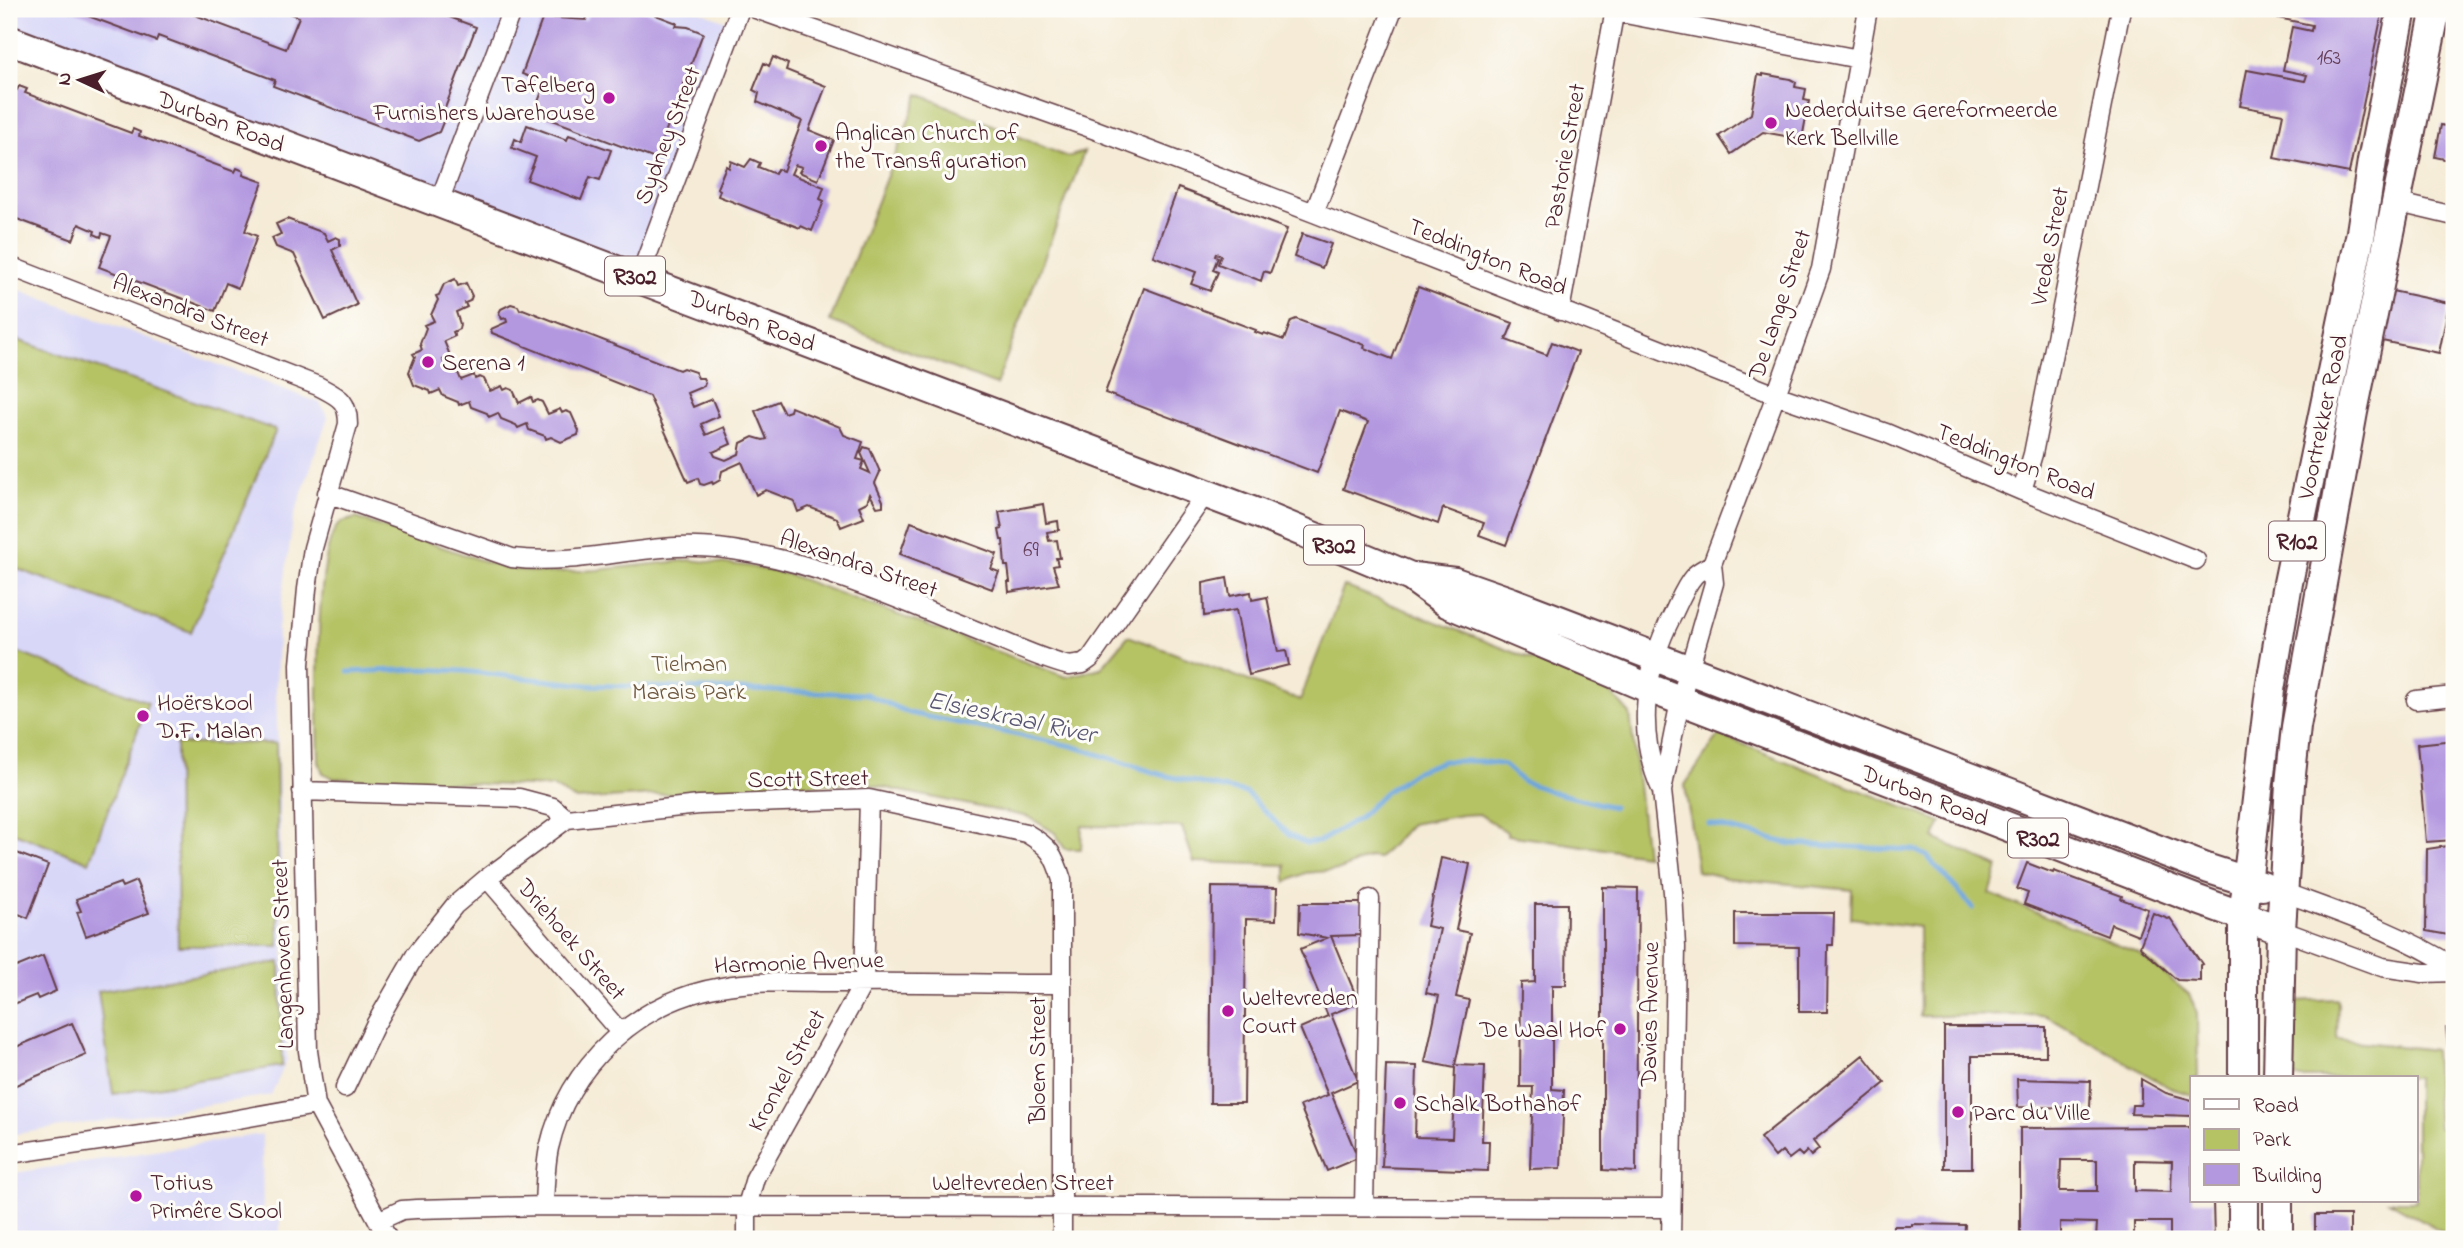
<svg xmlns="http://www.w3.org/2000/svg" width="2463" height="1248" font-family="'Indie Flower',sans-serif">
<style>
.built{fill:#d8d7f8}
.green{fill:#b5c365;stroke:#807148;stroke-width:2}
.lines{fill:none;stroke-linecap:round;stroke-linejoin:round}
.stream{stroke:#6ca5dc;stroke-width:5}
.building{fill:#b398e0;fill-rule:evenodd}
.street-casing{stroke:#643e45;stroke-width:21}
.primary-casing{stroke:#643e45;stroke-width:32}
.street{stroke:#fff;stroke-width:18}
.primary{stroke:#fff;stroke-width:28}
.poi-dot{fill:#b5179e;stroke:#fdfcf7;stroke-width:2.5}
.labels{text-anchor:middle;stroke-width:6;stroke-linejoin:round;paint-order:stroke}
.number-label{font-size:21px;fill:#643d58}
.shield{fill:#fdfcf7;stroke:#806168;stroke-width:2}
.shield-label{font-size:23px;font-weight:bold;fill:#4a1f2b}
.poi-label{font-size:24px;fill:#4a1f2b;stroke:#fdfcf7;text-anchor:start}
.street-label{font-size:24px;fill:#4a1f2b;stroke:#fdfcf7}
.park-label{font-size:24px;fill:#6f583f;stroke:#fdfcf7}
.water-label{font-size:26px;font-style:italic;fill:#585572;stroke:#fdfcf7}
</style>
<rect width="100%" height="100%" fill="#fdfcf7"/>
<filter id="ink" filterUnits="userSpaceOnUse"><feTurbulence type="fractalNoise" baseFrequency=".0143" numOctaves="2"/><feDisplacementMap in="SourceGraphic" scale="14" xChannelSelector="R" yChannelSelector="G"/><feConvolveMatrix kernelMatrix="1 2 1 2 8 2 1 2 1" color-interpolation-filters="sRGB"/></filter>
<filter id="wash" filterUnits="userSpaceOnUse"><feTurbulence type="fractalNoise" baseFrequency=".00686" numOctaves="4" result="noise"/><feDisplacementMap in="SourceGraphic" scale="28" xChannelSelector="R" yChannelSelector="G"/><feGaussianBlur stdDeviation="1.57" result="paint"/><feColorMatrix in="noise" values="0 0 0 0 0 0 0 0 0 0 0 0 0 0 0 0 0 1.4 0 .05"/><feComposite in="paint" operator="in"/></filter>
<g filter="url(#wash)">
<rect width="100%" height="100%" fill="#f5ebd6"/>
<!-- built -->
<path class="built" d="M9,9H694L732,23L638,274L9,38Z
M9,286L320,403L328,417L293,519L278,629L276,689L287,1060L271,1095L9,1135Z
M262,1134L263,1218L280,1219V1239H9V1174Z"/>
<!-- green -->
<path class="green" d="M919,94L1067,157L1084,152L996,385L830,321Z
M9,337L276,430L191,632L9,566Z
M356,518L504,568L544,573L597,570L690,560L747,566L790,575L1066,677L1101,668L1128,636L1300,700L1344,586L1608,689L1630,714L1646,855L1507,835V832L1479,814L1462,815L1411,824L1379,858L1370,857L1340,870L1305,873L1286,882V865L1194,862L1182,827L1082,826L1081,849H1065L1055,833L1029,817L857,782L576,800L553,787L333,778L323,773L319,762C318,723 313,546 340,523C344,521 351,520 356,518Z
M9,649L148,702L89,862L9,831Z
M1719,735L1941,822L1934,838L1998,867L1990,894L2138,953L2189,994L2197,1014L2198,1078H2192V1095L2170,1088L2045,1015L1920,1016L1919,927L1851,918L1852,890L1727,878L1697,871L1685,785Z
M276,743L279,946H178L176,744Z
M280,962L282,1066L113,1094L98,991Z
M2338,999L2337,1039L2434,1050L2438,1128L2454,1131V1238L2389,1201H2416V1078H2293L2294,1001Z"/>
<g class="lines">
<!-- stream -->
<path class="stream" d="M348,672L424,669L463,671L588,685L866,694L909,713L1072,746L1162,775L1246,793L1289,835L1306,843L1319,842L1359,818L1384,793L1414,772L1443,761H1480L1504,765L1522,781L1552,792L1613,807
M1709,824L1791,844L1914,850L1927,856L1973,908"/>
</g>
<g id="blocks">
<!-- building -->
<path class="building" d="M69,9H160L168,12L169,9H179L286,49L299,17L278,9H428L476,27L442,116L445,117L439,132L419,141L273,86L275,80L158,36L156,41Z
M590,9H640L677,23L676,26L688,27L703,33L655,159L534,113L545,83L522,74L543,17L586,20Z
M2280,9H2383L2349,173L2274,158L2283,114L2240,106L2247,70L2305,81L2307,75L2283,70L2292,27L2311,31L2312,25L2278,18Z
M773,57L788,64L786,70L826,86L809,130L834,140L818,180L799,172L802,167L795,165L791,174L824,187L820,199L824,201L812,231L801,226L800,228L718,196L720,190L717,188L726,166L729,168L731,161L745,167L751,159L760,163L758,167L775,174L777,169L783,171L802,121L757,102L759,93L753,90L764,63L769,66Z
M1763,74L1790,79L1796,82L1795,87L1806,89L1804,100L1809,101L1802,139L1763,132L1731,154L1719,136L1751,114L1758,75L1763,76Z
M19,86L27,89L25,93L131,133L133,129L140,132L139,136L235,172L237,168L244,171L243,175L263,182L245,231L257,236L238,288L226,283L215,311L99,267L111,236L102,233L101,237L94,234L95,231L79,224L73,240L9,216V87L17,90Z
M527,125L567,140L569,135L611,150L600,180L590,177L581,200L527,180L536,157L512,148L515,139L521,142Z
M2441,125L2454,128V161L2435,157Z
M1178,188L1287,229L1270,273L1264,271L1261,281L1218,264L1221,255L1216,253L1215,256L1218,257L1213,270L1218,272L1210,291L1191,284L1196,272L1153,256Z
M287,219L324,233L328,241L336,237L340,239V246L332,250L357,305L325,320L294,254L276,247L272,238L281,234L276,224Z
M1302,234L1331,244L1322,268L1294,257Z
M455,279L458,286L466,283L472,296L470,301L465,303L467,307L456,312L460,324L459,329L453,332L455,336L444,341L449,353L447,358L443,360L445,365L456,368L461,380L474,375L475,379L480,377L484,379L490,391L502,386L504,390L508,388L513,390L519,403L531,397L533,402L538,400L542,402L548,414L560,409L562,413L566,411L571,413L579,431L578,435L561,442L551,437L546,439L545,436L529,430L527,424L518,428L516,425L501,419L498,413L489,417L487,413L471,407L469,401L459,405L458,402L443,396L440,390L431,394L430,391L414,385L409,372L415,357L413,354L422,350L420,344L426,328L424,325L434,321L431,315L438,300L436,296L439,295L444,284Z
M1418,287L1513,323L1506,340L1547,355L1552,342L1578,352L1506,545L1479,535L1484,523L1443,508L1438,524L1343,489L1368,422L1340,411L1317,473L1105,393L1144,288L1256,330L1255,332L1263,335L1264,333L1284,340L1291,321L1296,319L1365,345L1364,348L1392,359Z
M2392,291L2449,303L2439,353L2382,341Z
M511,304L518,306L520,310L523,309L679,370L683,368L695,372L698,378H703L705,382L704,386L687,393L693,407L712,399L719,416L701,424L706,435L724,427L731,444L713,452L715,456L726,460L739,454L741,443L753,437L763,440L767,439L755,411L778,401L784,413L790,411L791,407L840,427L844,435L863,442L857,459L864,461L861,469L870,473L861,453L864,447L870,449L880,472L875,483L883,501V506L877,507L870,494L867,502L859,506L864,518L841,527L837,518L809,507L798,512L794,501L766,490L756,495L742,462L722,471L720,480L713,484L712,482L704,485L700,484L698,478L688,482L649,396L492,333L491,329L507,322L506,318L502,319L499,313L501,309Z
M1043,504L1046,523L1058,521L1059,530L1047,532L1049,541L1057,540L1060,558H1056L1058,565L1053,566L1059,584L1009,592L1008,582H1010L1008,566H1005L1003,540H1001L999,530L1002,529L999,512Z
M911,522L997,554L991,569L999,572L992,589L900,554Z
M1227,578L1230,596L1251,592L1252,600L1267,597L1278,652L1286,651L1289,665L1249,675L1236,610L1204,616L1203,583Z
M2454,740V840L2426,842L2417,744Z
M2454,845V936L2426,931L2427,849Z
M9,850L48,865L28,918L9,910Z
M1441,858L1470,864L1456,930L1470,933L1456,997L1469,1000L1455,1065L1485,1066L1482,1141H1489L1488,1171L1382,1167L1386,1065L1417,1066L1415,1137L1452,1138L1455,1068L1425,1062L1439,996L1426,993L1440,929L1427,926Z
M2027,863L2053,873L2054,871L2122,896L2121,899L2148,909L2138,935L2111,924L2107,936L2024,904L2028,893L2017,889Z
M136,881L149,913L86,936L77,912L81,911L76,899L120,883L122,887Z
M1212,887L1277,888L1276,920L1246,919L1244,1103H1210Z
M1603,887L1638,888L1636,1172L1603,1170Z
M1300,903H1363L1362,935L1331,936L1359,1003L1331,1014L1358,1081L1331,1093L1358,1158L1327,1171L1300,1106L1328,1095L1300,1028L1328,1016L1300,949L1327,938L1299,933Z
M1535,904H1567L1566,985H1552V1089L1564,1090L1561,1168L1530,1169L1533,1087H1520L1521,983L1535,982Z
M1735,913H1834L1833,945H1828L1827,1012H1799V947L1735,946Z
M2153,913L2168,919L2170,918L2202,964L2200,965V981L2177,980L2142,949L2140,946Z
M43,956L56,991L38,999L36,995L9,1006V970Z
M72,1023L86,1055L9,1088V1050Z
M1944,1027H2046V1056H1972V1168H1944Z
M2454,1027V1089H2452L2446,1028Z
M1863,1055L1885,1083L1813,1141L1819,1149L1811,1156L1807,1151L1802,1156L1798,1152L1789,1159L1782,1151L1775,1157L1760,1138Z
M2017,1079L2091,1081L2090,1108L2018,1107Z
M2141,1079L2166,1093L2192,1100V1116L2131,1114L2132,1105H2140L2141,1101Z
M2192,1127V1201H2213L2214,1239H2170V1222H2134V1239H2096L2097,1223L2060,1222V1239H2020V1128ZM2061,1160H2097V1191H2060ZM2135,1160L2172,1161L2171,1192L2135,1191Z
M2315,1215H2350V1239H2315Z
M1912,1224L1965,1225L1964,1239H1893V1226H1912Z"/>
</g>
</g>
<g filter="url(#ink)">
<use href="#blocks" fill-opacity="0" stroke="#643e45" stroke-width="2"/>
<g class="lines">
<defs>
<path id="street" d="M756,9L1093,129L1314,213L1776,395L1886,433L2022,491L2196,560
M1615,12L1859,59
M439,202L512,9
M2395,202L2454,216
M1314,213L1393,9
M9,266L318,386C338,397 348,399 348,424L313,548L307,589L300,664L308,1051L316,1105L388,1239
M639,278L740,9
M1560,311L1615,9
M2022,491L2033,454L2121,9
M327,493L512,558C566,565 622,550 676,547C700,546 726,548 750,553C831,567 913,606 990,636C1016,647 1042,659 1069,666L1083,664L1090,659L1206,493
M2416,700L2454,696
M302,791L519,798L553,807L567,819
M1662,791C1635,733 1644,670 1673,614C1679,602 1685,586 1694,576C1698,571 1706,568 1712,564
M487,878L620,1032
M2283,892C2342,914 2401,933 2454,967
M2281,930L2382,967L2423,973L2454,972
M345,1088L375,1025L416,954L455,905L487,878L567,819L699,805L869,799L1026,833C1050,847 1054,854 1062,880V1239
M9,1154L182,1129L316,1105
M544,1206C545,1187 545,1167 549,1148C568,1065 638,1001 721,987C759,980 800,983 838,983C912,982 987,984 1061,984
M1364,1207L1370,899
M378,1221L402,1210L416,1209L544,1206L1671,1208
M747,1239V1206L755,1178L864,982L869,799
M1671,1239L1676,947L1673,892L1662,791L1680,701L1714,583L1712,564L1776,395L1821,269L1868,9"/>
<path id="primary" d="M9,40L1257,513L1411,577L1447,603L1646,687L2198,900L2281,930
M1413,577L1455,582L1512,602L2209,869L2262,886
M2243,1078V917L2270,690L2288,583L2361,232L2372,161L2402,9
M2278,1078L2281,930L2290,784L2296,727L2353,412L2436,9
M2278,1201V1239
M2243,1239V1201"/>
</defs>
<!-- street casing -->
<use href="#street" class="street-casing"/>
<!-- primary casing -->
<use href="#primary" class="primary-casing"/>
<!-- street -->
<use href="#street" class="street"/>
<!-- primary -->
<use href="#primary" class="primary"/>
</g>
</g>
<!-- markers -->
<g class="poi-dot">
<circle cx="609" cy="98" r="7"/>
<circle cx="1771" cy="123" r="7"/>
<circle cx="821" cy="146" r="7"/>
<circle cx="428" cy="362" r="7"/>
<circle cx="143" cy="716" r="7"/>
<circle cx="1228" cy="1011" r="7"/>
<circle cx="1620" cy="1029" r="7"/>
<circle cx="1400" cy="1103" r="7"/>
<circle cx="1958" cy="1112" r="7"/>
<circle cx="136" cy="1196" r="7"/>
</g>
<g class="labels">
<!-- number labels -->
<g class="number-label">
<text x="2329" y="64">163</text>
<text x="1031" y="556">69</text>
</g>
<!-- shield labels -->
<g class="shield">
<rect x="605" y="256.5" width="60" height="39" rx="5"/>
<rect x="2269" y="521.5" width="56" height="39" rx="5"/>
<rect x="1304" y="525.5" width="60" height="39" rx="5"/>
<rect x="2008" y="818.5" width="60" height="39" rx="5"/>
</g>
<g class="shield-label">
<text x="635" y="284">R302</text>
<text x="2297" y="549">R102</text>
<text x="1334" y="553">R302</text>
<text x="2038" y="846">R302</text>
</g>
<!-- poi labels -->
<g class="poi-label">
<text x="595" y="92" text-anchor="end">Tafelberg<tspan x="595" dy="28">Furnishers Warehouse</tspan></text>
<text x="1785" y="117">Nederduitse Gereformeerde<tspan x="1785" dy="28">Kerk Bellville</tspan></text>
<text x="835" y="140">Anglican Church of<tspan x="835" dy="28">the Transfiguration</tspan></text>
<text x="442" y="370">Serena 1</text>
<text x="157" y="710">Hoërskool<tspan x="157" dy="28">D.F. Malan</tspan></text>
<text x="1242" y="1005">Weltevreden<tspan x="1242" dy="28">Court</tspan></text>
<text x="1606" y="1037" text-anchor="end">De Waal Hof</text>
<text x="1414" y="1111">Schalk Bothahof</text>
<text x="1972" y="1120">Parc du Ville</text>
<text x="150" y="1190">Totius<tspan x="150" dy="28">Primêre Skool</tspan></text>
</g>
<!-- street labels -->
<g class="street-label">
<text transform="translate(221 121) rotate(21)" y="8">Durban Road</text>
<text transform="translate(667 135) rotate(-69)" y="8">Sydney Street</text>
<text transform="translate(1564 156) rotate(-80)" y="8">Pastorie Street</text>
<text transform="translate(2049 246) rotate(-79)" y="8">Vrede Street</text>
<text transform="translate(1488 256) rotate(22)" y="8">Teddington Road</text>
<text transform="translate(1779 304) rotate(-72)" y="8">De Lange Street</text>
<text transform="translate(191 310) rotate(21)" y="8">Alexandra Street</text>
<text transform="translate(752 320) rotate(21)" y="8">Durban Road</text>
<text transform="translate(2322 417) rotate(-78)" y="8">Voortrekker Road</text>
<text transform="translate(2016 461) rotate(22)" y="8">Teddington Road</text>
<text transform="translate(859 563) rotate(19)" y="8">Alexandra Street</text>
<text transform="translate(808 778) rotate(-1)" y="8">Scott Street</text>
<text transform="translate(1925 795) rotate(21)" y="8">Durban Road</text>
<text transform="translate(572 939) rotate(49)" y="8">Driehoek Street</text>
<text transform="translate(282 954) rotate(-92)" y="8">Langenhoven Street</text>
<text transform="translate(799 962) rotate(-2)" y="8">Harmonie Avenue</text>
<text transform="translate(1649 1014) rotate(-89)" y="8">Davies Avenue</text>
<text transform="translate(1037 1060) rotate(-90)" y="8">Bloem Street</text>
<text transform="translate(786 1070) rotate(-61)" y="8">Kronkel Street</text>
<text x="1023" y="1190">Weltevreden Street</text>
</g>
<!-- park labels -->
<g class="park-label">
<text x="689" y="671">Tielman<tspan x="689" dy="28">Marais Park</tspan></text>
</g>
<!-- water labels -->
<g class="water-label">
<text transform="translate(1012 716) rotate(12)" y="9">Elsieskraal River</text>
</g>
</g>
<!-- margin -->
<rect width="2463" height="1248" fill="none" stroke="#fdfcf7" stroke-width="35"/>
<!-- legend -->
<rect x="2190" y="1076" width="228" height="126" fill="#fdfcf7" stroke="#b5a4a5" stroke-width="2"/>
<rect x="2204" y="1099" width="35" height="10" fill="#ffffff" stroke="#b5a4a5" stroke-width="2"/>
<text x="2253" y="1112" font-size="21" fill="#4a1f2b">Road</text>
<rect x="2204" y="1129" width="35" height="21" fill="#b5c365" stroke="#b5a4a5" stroke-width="2"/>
<text x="2253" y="1146" font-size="21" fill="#4a1f2b">Park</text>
<rect x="2204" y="1164" width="35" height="21" fill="#b398e0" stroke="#b5a4a5" stroke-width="2"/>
<text x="2253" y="1182" font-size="21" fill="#4a1f2b">Building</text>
<!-- north arrow -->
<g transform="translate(80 80) rotate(274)" stroke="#fdfcf7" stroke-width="5" paint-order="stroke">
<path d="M0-5L12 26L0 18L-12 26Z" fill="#4a1f2b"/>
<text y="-10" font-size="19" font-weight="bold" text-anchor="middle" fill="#4a1f2b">N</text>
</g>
</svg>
